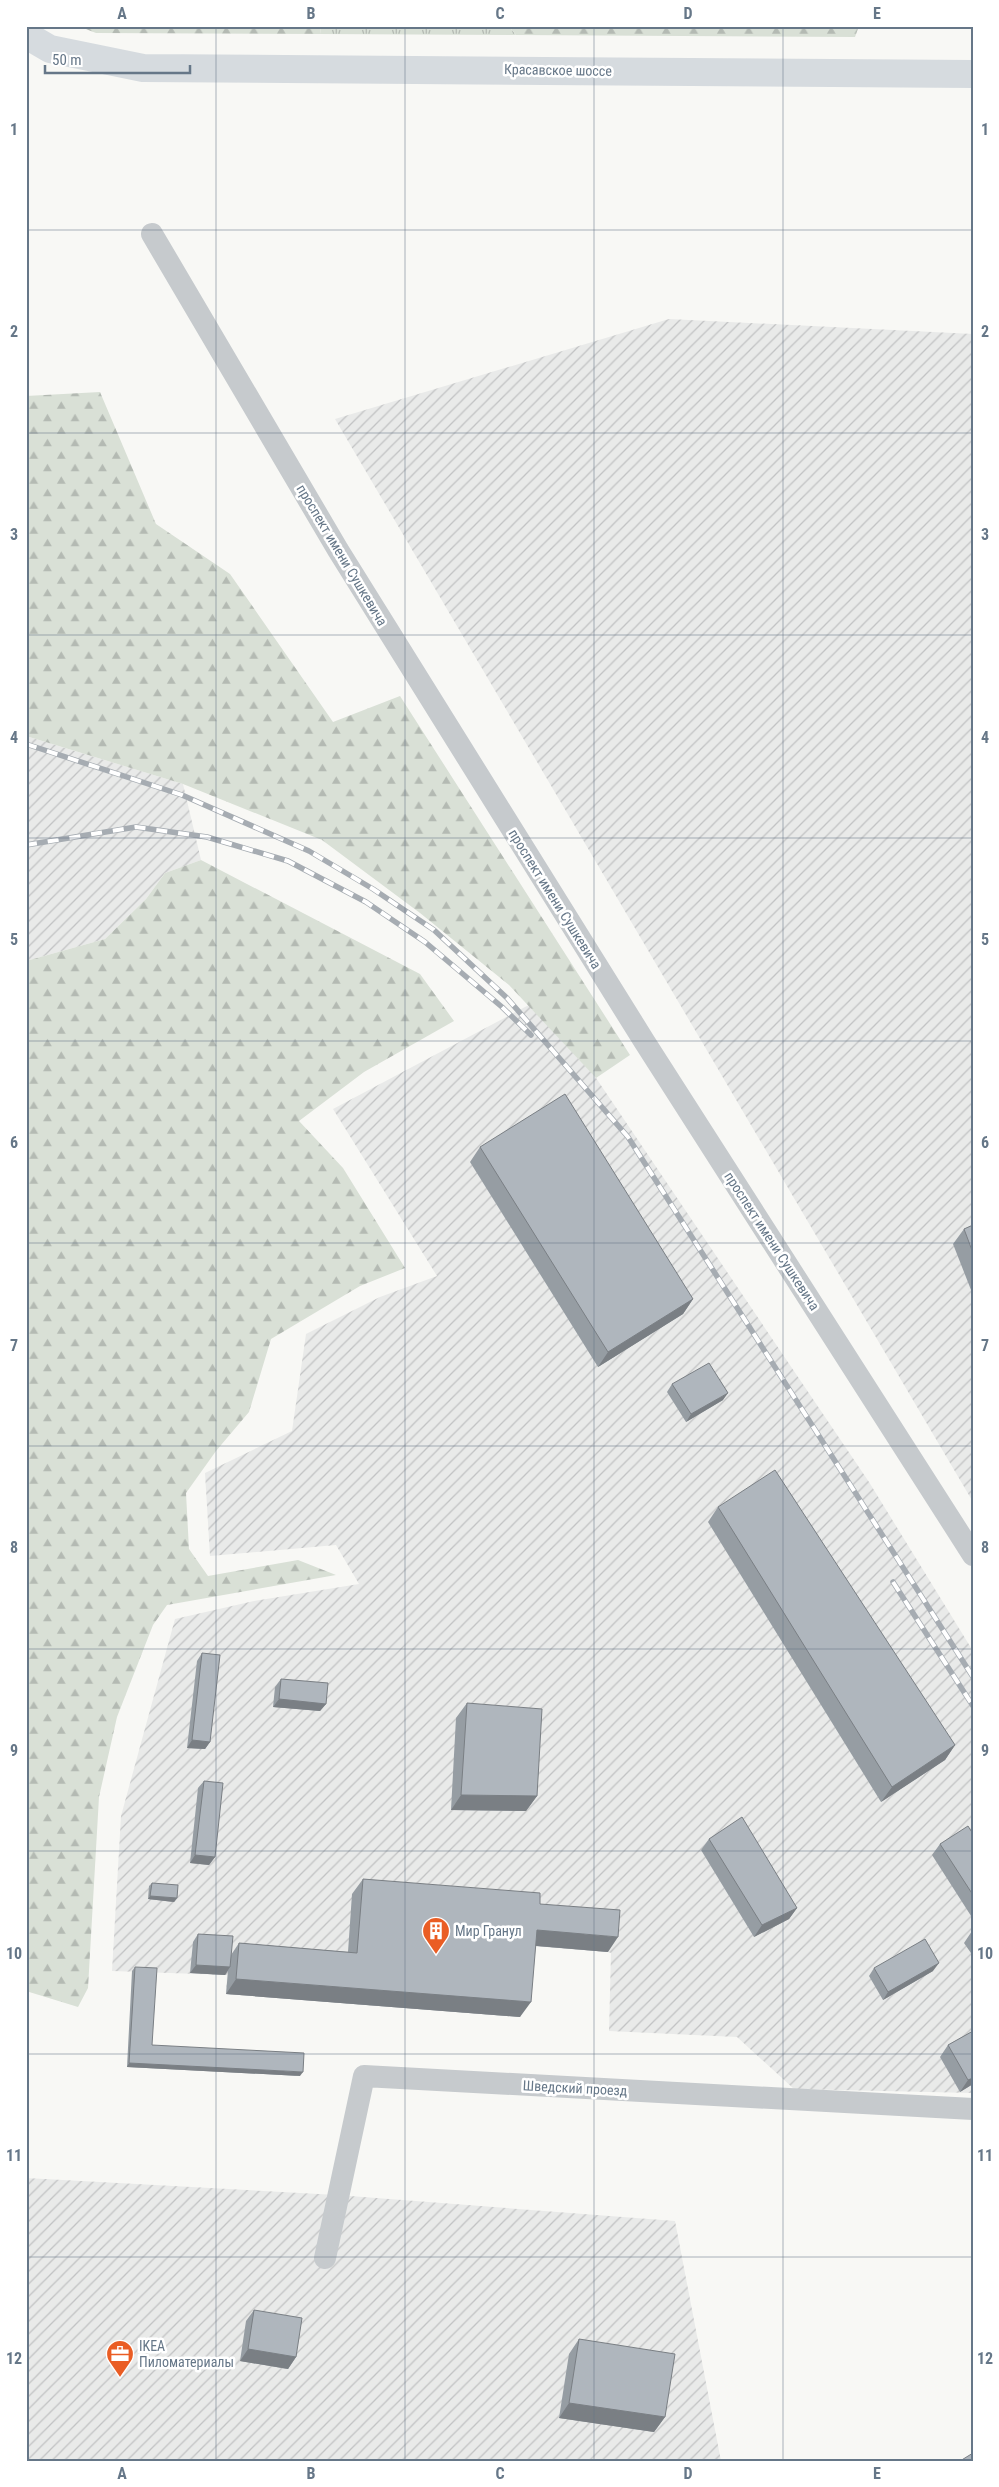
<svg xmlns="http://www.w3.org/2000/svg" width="999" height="2487" font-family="'Roboto Condensed',sans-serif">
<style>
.industrial{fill:url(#industrial-furrows)}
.grass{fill:url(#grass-tufts)}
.forest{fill:url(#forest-firs)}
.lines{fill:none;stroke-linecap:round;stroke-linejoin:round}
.street{stroke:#c6cacd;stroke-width:22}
.secondary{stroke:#d6dbdf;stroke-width:28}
.rail-casing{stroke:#a6acb2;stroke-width:5.5}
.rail{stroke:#fff;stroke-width:4;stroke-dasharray:11;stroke-linecap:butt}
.wall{fill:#969da3}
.shaded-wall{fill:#7a7f84}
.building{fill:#afb6bd;stroke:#7a7f84}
.grid{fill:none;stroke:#678;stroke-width:1;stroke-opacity:0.55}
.labels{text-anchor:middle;stroke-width:5;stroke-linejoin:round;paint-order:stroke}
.street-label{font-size:14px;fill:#678;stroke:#fff}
.poi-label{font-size:14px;fill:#678;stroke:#fff;text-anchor:start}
.neatline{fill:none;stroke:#678;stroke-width:2}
.grid-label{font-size:16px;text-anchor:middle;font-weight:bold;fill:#678}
</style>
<defs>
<pattern id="industrial-furrows" width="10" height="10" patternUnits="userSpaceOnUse" patternTransform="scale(1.25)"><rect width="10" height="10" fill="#e9eae9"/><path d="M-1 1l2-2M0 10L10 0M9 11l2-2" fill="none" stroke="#c1c2c3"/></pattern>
<pattern id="grass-tufts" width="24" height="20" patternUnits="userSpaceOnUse" patternTransform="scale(1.25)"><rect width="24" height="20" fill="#d9e0d6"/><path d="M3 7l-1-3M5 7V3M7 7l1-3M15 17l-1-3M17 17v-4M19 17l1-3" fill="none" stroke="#b4bab3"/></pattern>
<pattern id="forest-firs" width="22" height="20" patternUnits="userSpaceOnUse" patternTransform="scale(1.25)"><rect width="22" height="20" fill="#d9e0d6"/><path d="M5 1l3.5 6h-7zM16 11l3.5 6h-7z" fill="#b4bab3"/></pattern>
</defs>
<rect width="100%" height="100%" fill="#f8f8f5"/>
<!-- industrial -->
<path class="industrial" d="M669,319L973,334V1502L335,419Z
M26,736L183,784L201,860L165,873L146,899L105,939L26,961Z
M542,998L869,1482L973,1651V2093L794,2089L737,2037L609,2031L611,1953L608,1952L526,1945L520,2017L226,1994L227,1975L112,1971L121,1816L175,1619L254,1601L359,1584L336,1545L210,1556L205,1473L292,1431L306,1334L380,1297L437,1276L333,1109Z
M26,2178L337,2195L675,2221L721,2461H26Z"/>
<!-- grass -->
<path class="grass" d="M321,26H509L516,35L320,34Z"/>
<!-- forest -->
<path class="forest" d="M78,26H321L320,34L96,33Z
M509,26H859L855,37L516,35Z
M100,392L156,524L230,574L333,722L400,696L630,1055L596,1078L509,985L420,913L322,840L183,784L26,736V396Z
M201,860L420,974L454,1021L364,1072L299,1121L343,1168L405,1268L360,1286L271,1339L249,1412L216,1451L186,1493L189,1549L208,1576L298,1560L336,1575L167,1605L153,1625L117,1717L99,1797L88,1988L78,2007L26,1991V961L105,939L146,899L165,873Z"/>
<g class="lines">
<!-- street -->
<path class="street" d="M152,234L338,550L644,1041L973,1555
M325,2258L364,2076L973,2109"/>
<!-- secondary -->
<path class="secondary" d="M26,35L50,49L143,68L973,74"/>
<defs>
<path id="rail" d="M26,744L182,795L309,851L373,889L434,930L507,998L628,1137L973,1677
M26,845L136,827L207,837L288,861L366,902L425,942L502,1007L531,1035
M893,1582L973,1706"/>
</defs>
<!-- rail casing -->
<use href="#rail" class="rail-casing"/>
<!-- rail -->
<use href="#rail" class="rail"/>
</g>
<!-- wall -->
<path class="wall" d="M480,1147L693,1299L683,1314L598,1367L470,1162Z
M973,1225V1295L953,1244L964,1229Z
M672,1384L723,1400L686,1422L667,1392Z
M718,1507L955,1745L945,1760L881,1802L708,1522Z
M202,1653L210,1742L205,1749L187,1748L197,1661Z
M281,1679L326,1704L320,1711L273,1707L275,1687Z
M467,1703L537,1796L526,1811L451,1810L456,1718Z
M204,1781L215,1857L209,1865L190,1863L198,1788Z
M973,1834V1919L932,1855L940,1844Z
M709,1839L797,1908L789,1919L754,1937L701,1850Z
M363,1879L540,1904L608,1952L535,1946L520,2017L226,1994L228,1971L225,1975L190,1973L193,1942L198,1934L231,1955L239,1943L348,1952L352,1894Z
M152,1883L177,1898L174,1902L148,1899L149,1886Z
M972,1931H973V1956L964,1943Z
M135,1967L152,2045L300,2076L127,2067L132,1971Z
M874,1968L933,1971L883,2000L869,1976Z
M973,2031V2084L960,2092L940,2057L948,2045Z
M254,2310L296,2357L288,2369L240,2361L246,2321Z
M579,2339L665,2417L654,2432L559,2418L569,2354Z"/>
<!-- shaded-wall -->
<path class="shaded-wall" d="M693,1299L683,1314L598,1367L608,1352Z
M728,1393L723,1400L686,1422L691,1414Z
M279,1699L326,1704L320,1711L273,1707Z
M192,1740L210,1742L205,1749L187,1748Z
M955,1745L945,1760L881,1802L892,1787Z
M461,1795L537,1796L526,1811L451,1810Z
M195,1855L215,1857L209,1865L190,1863Z
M150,1896L177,1898L174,1902L148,1899Z
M797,1908L789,1919L754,1937L762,1925Z
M537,1930L618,1937L608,1952L526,1945Z
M939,1963L933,1971L883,2000L888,1992Z
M196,1965L230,1967L225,1975L190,1973Z
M236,1979L531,2002L520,2017L226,1994Z
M129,2063L303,2072L300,2076L127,2067Z
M973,2078V2084L960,2092L968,2080Z
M248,2349L296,2357L288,2369L240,2361Z
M569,2403L665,2417L654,2432L559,2418Z"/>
<!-- building -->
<path class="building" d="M565,1094L693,1299L608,1352L480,1147Z
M973,1225V1253L964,1229Z
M709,1363L728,1393L691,1414L672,1384Z
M775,1470L955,1745L892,1787L718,1507Z
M202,1653L220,1655L210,1742L192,1740Z
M281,1679L328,1683L326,1704L279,1699Z
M467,1703L542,1709L537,1796L461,1795Z
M204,1781L223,1783L215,1857L195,1855Z
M742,1817L797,1908L762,1925L709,1839Z
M968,1826L973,1834V1895L940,1844Z
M363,1879L540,1893V1904L620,1910L618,1937L537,1930L531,2002L236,1979L239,1943L357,1953Z
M152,1883L178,1885L177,1898L150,1896Z
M198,1934L233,1936L230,1967L196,1965Z
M925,1939L939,1963L888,1992L874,1968Z
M135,1967L157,1968L152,2045L304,2053L303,2072L129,2063Z
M973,2031V2078L968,2080L948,2045Z
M254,2310L302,2318L296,2357L248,2349Z
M579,2339L675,2354L665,2417L569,2403Z
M973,2453V2461H960Z"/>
<!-- grid -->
<path class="grid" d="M216,26V2461M405,26V2461M594,26V2461M783,26V2461M26,230H973M26,433H973M26,635H973M26,838H973M26,1041H973M26,1243H973M26,1446H973M26,1649H973M26,1851H973M26,2054H973M26,2257H973"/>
<!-- icons -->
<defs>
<symbol id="building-pin" viewBox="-11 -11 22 30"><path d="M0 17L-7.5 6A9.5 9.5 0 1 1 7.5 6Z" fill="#ea5d24" stroke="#fff"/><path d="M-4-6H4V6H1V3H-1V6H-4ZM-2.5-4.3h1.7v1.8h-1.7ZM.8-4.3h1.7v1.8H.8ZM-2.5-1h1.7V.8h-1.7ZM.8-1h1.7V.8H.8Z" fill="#fff"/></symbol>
<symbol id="office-pin" viewBox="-11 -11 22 30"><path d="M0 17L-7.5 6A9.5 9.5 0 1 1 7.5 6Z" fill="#ea5d24" stroke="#fff"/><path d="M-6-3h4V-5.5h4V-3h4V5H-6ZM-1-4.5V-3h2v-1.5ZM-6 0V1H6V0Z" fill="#fff"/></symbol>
</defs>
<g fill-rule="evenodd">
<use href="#building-pin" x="420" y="1915" width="32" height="43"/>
<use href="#office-pin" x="104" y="2338" width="32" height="43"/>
</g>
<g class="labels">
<!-- street labels -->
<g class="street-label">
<text transform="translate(558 70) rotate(1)" y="5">Красавское шоссе</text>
<text transform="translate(342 555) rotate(59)" y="5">проспект имени Сушкевича</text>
<text transform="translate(555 899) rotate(58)" y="5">проспект имени Сушкевича</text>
<text transform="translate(772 1241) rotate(57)" y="5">проспект имени Сушкевича</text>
<text transform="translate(575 2088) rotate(3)" y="5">Шведский проезд</text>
</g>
<!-- poi labels -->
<g class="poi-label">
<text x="455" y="1936">Мир Гранул</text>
<text x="139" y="2351">IKEA<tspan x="139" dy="16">Пиломатериалы</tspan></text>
</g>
</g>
<!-- border -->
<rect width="999" height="2487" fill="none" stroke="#ffffff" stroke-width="55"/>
<!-- scale -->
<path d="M45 65v8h145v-8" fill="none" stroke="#667788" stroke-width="2.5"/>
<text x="52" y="65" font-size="15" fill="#667788" stroke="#ffffff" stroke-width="4" paint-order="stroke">50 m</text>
<rect x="28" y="28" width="944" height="2432" class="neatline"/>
<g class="grid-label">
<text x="122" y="19">A</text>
<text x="311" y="19">B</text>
<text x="500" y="19">C</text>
<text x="688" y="19">D</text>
<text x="877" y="19">E</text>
<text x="14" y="135">1</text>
<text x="985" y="135">1</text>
<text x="14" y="337">2</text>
<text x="985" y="337">2</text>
<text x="14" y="540">3</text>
<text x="985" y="540">3</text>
<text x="14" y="743">4</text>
<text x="985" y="743">4</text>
<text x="14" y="945">5</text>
<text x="985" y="945">5</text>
<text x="14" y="1148">6</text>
<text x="985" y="1148">6</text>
<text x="14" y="1351">7</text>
<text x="985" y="1351">7</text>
<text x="14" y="1553">8</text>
<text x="985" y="1553">8</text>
<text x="14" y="1756">9</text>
<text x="985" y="1756">9</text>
<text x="14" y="1959">10</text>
<text x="985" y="1959">10</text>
<text x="14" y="2161">11</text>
<text x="985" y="2161">11</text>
<text x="14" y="2364">12</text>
<text x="985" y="2364">12</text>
<text x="122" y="2479">A</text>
<text x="311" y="2479">B</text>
<text x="500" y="2479">C</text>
<text x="688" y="2479">D</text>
<text x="877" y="2479">E</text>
</g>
</svg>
